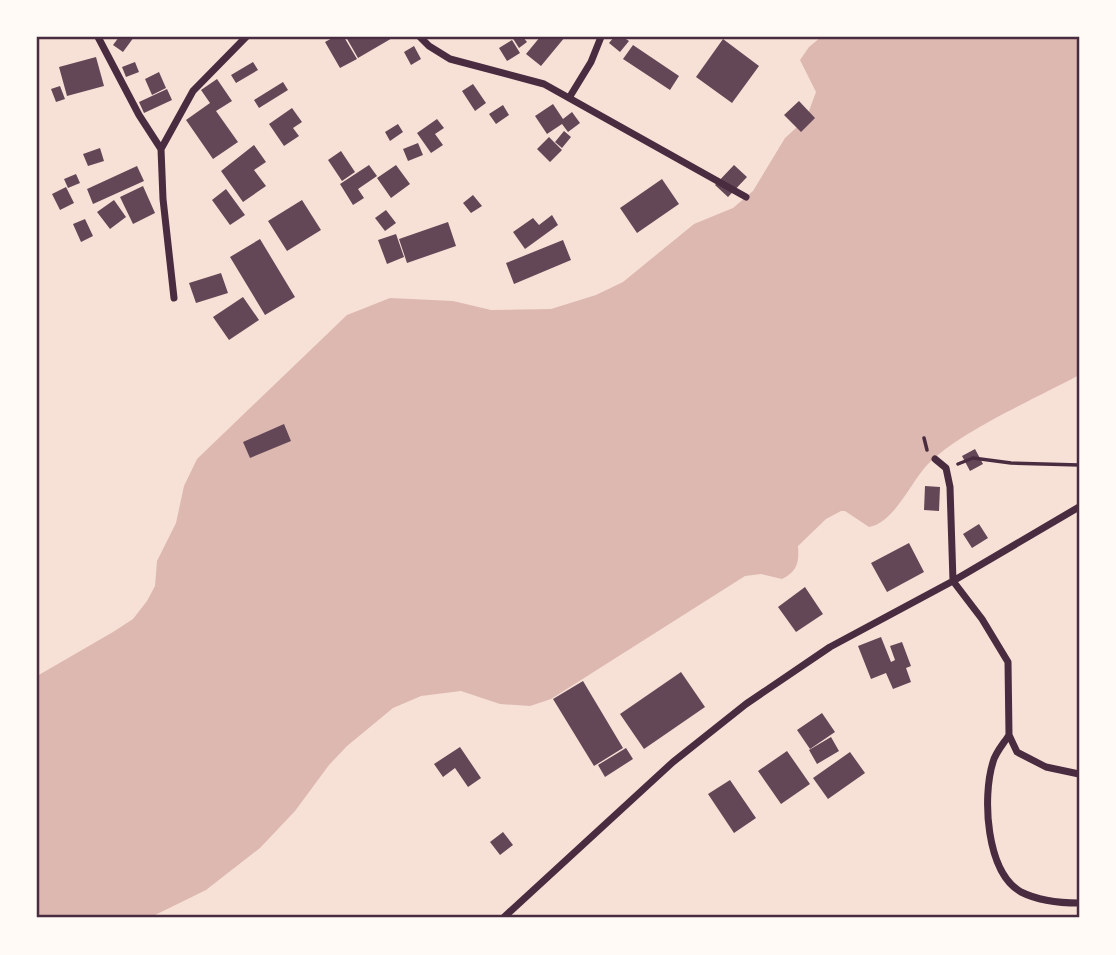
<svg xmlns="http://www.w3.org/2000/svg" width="1116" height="955" font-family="'Libre Baskerville',serif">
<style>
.water{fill:#dcb8b0}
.building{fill:#644757}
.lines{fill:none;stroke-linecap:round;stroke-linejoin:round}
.path{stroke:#4a2c40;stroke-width:3.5}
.minor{stroke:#4a2c40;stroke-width:7}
.neatline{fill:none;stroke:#4a2c40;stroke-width:2.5}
</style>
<rect width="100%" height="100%" fill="#f7e1d7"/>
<!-- water -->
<path class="water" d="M821,37H1079V375C1035,399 960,431 927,465C911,482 894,523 869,527L845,511H841L826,519L798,546C799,562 798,571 782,579L761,574L745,576L551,699L530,706L500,704L461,691L421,696L393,708L347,746L329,765L295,811L260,848L206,890L149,918H37V676L113,632L133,619L147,601L155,586L157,561L176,523L184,486L197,459L347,315L390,298L453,301L491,310L551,309L596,295L623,282L694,224L733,208L753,191L785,138L806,119L816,92L800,60L809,47Z"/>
<!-- building -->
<path class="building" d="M119,37H134L123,52L113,45Z
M334,37H344L357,59L340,68L325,42Z
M346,37H394L358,58Z
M512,37H523L527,42L519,48Z
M540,37H565L541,66L526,54Z
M614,37H623L629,41L620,52L609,43Z
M723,39L759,66L732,103L696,77Z
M512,40L520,53L507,61L499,48Z
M633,45L679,76L670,90L623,59Z
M414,46L421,59L411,65L404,52Z
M96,57L104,86L67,96L59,67Z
M135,62L139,72L126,77L122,67Z
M253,62L258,70L236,83L231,75Z
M159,72L166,88L152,95L145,79Z
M217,79L232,101L216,111L238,142L213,159L186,120L210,103L201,90Z
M283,82L288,90L259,108L254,100Z
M473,84L486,103L475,111L462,91Z
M60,86L65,99L56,102L51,89Z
M167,89L172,100L144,113L139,102Z
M799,101L815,118L801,132L784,115Z
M553,104L563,119L572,112L580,123L568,132L562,124L547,134L535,116Z
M503,105L509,115L496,124L489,114Z
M292,108L302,122L293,128L299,136L284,146L269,124Z
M437,119L444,128L435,134L443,145L431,153L417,133Z
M398,124L403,132L390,141L385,132Z
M564,131L571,137L562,148L555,142Z
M549,137L562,150L550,162L537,149Z
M418,143L423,155L408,161L403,149Z
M254,145L266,162L254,170L266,186L243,202L221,171Z
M100,148L104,161L88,166L83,154Z
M341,151L355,172L342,181L328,160Z
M369,165L377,176L358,189L364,198L353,205L340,184Z
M396,165L410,184L391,198L377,178Z
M734,165L747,177L728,197L715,185Z
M137,166L144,181L93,204L87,189Z
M76,174L80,183L68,188L64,179Z
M662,179L679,204L637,233L620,208Z
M143,186L155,213L133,224L120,197Z
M66,187L74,203L60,210L52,194Z
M226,189L245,215L230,225L212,200Z
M473,195L482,206L471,213L463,203Z
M114,200L126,217L110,229L97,212Z
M302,200L321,230L287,251L268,221Z
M386,210L396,223L385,231L375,218Z
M552,215L558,225L525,249L513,232L533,218L539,225Z
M85,219L93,236L81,242L73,224Z
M448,222L456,246L407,263L399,239Z
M396,234L404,257L387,264L378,240Z
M260,239L295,297L265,315L230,257Z
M563,240L571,260L514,284L506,263Z
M221,273L228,293L196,303L189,283Z
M243,297L259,320L229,340L213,317Z
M284,424L291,441L250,458L243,442Z
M975,449L983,464L970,471L962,456Z
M925,486L940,487L939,511L924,510Z
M979,524L988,538L972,548L963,534Z
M909,543L924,572L887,592L871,563Z
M805,587L823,614L796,632L778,607Z
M881,637L891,662L895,660L890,646L902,642L911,666L906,668L911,682L893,689L886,673L871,679L858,646Z
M681,672L705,707L644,749L620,714Z
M583,681L623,748L594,766L553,699Z
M822,713L835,732L810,749L797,730Z
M831,737L839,751L817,764L809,750Z
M460,747L481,778L468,787L455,768L443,777L434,764Z
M626,748L633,759L605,777L598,765Z
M787,751L810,784L781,804L758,771Z
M850,752L865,773L828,799L813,778Z
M730,780L756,818L734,833L708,794Z
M503,832L513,845L500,855L490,842Z"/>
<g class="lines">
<!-- path -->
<path class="path" d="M924,438L927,450
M958,464L973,458L1011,463L1079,465"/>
<!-- minor -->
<path class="minor" d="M98,37L139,115L161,149
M420,37L429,46L450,59L544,84L746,197
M569,98L591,62L601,37
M174,298L163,199L161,149L193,91L246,37
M935,459L946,468L950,487L953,581L982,619L1008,662L1009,735L1017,752L1046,767L1079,774
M1009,735C1004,743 995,753 993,762C982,797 986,872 1021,892C1039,901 1060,903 1079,903
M503,918L673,762L746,704L830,647L953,581L1079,507"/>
</g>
<!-- border -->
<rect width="1116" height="955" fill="none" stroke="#fffaf5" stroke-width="77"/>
<rect x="38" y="38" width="1040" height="878" class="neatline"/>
</svg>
